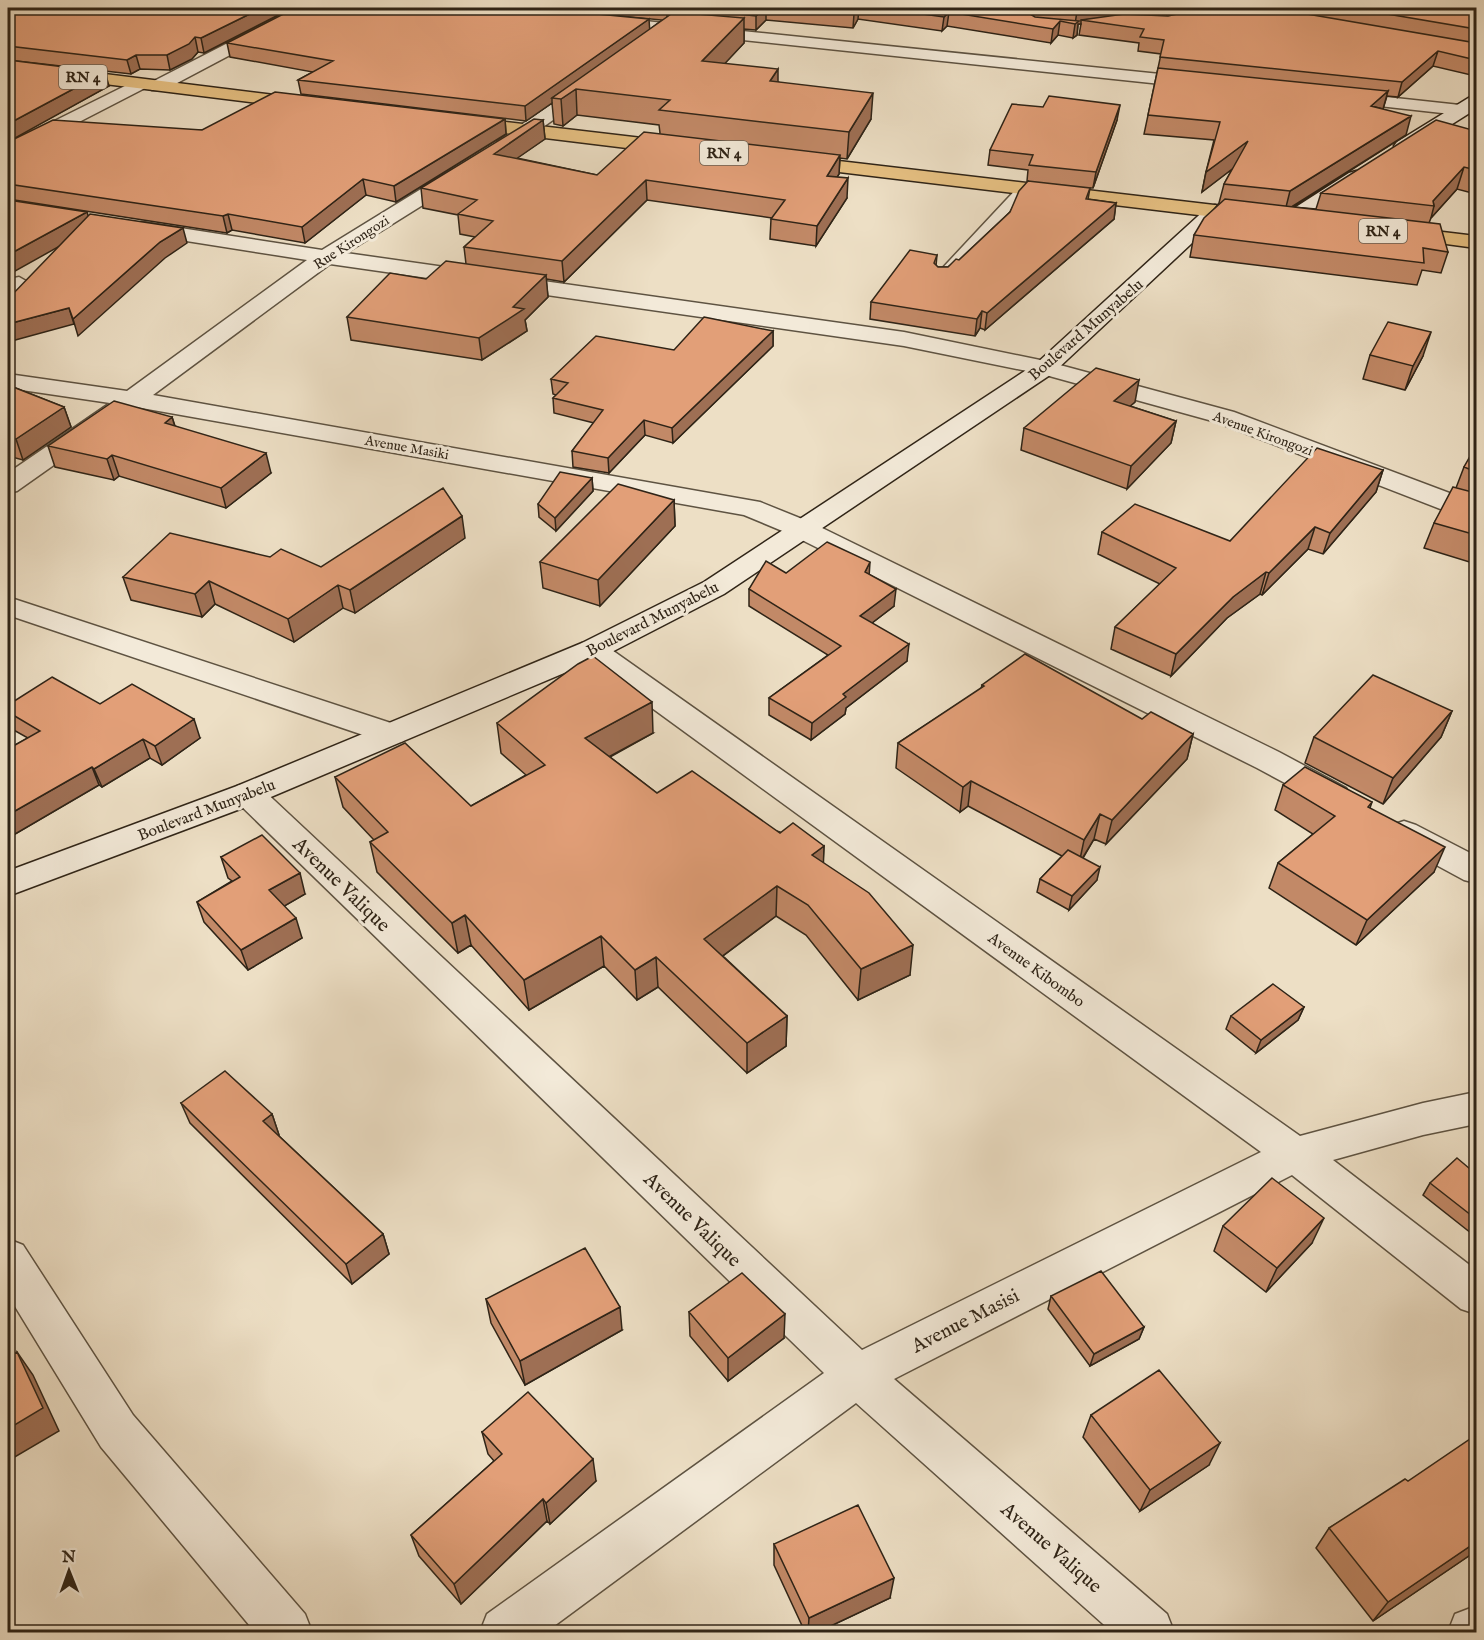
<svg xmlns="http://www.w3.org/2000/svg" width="1484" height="1640" font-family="'IM FELL English',serif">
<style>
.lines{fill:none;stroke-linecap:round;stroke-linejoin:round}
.lane-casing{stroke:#5e5342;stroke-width:3}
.street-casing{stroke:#5e5342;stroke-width:3}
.secondary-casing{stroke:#2f2417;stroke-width:3}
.highway-casing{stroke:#2f2417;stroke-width:3}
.lane{fill:#f3ead9;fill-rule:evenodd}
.street{fill:#f3ead9;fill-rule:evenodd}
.secondary{fill:#f3ead9;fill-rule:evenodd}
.highway{fill:#e6c082;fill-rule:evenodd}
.wall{fill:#c28967;stroke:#2f2417;stroke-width:1.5}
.shaded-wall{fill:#9e6f54;stroke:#2f2417;stroke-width:1.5}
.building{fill:#e29f78;stroke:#2f2417;stroke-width:1.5}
.labels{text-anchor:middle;stroke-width:6;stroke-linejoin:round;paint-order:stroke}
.far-street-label{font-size:14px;fill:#2f2417;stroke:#f3ead9}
.shield{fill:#f3ead9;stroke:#6a5f51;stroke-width:1.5}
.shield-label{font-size:15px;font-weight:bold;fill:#2f2417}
.street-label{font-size:16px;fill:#2f2417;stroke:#f3ead9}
.near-street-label{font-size:20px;fill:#2f2417;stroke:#f3ead9}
</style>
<rect width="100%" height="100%" fill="#eddfc5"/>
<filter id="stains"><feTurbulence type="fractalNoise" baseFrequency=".00333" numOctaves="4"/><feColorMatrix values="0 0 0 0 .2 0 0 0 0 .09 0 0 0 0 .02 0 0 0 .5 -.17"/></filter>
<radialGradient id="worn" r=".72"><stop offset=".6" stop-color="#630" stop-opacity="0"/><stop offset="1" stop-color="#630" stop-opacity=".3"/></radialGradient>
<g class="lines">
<defs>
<path id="lane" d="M1024,184L1030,188L1028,191L946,281H936L934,278L936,275L1020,185Z
M19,277L26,281L13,297L8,298V286L14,278Z"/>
<path id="street" d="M296,8H315L313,11L164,90H152L149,86L152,82Z
M606,17L1199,78L1205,79L1208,83L1205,87L1199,88L600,25L598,22Z
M139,79L145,80L148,84L145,88L15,155L8,157V144Z
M588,82L594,83L597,87L594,91L512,149H498L495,145L498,141L582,83Z
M1340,92L1460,105L1466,106L1469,110L1466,114L1460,115L1334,101L1331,97L1334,93Z
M459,168L466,170L469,174L466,178L346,253L904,332L1045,361L1234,412L1476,503V519L1443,510L1216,422L1042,374L904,346L330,264L153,395L760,502L812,523L1279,752L1346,788L1351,796L1346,804L1335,807L1324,804L1257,768L792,535L744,515L136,407L17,491L8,493V473L110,403L8,388V374L127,391L307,260L142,234L135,232L132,228L135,224L142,222L322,250L452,170Z
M8,597L403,727L408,734L403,741L392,744L381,741L8,615Z
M592,641L602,643L1300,1136L1423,1103L1476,1092V1124L1423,1135L1333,1160L1476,1270V1314L1461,1309L1292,1175L894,1379L1167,1614L1174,1632H1112L856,1403L546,1632H480L487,1614L824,1373L237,802L232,794L237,786L248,783L259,786L862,1350L1261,1152L582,657L577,650L582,643Z
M1404,821L1416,825L1476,856V883L1464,880L1392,841L1387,833L1392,825Z
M8,1239L23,1245L133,1415L305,1614L312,1632H255L101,1447L8,1295Z
M1476,1606V1632H1448L1455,1614Z"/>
<path id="secondary" d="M1476,96V109L1411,150H1397L1394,146L1397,142L1470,97Z
M1356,171L1363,173L1366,177L1363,181L1296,224L1289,226L1282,224L1279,220L1282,216L1349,173Z
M1215,205L1222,207L1225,211L1222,215L1053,373L724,594L602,657L259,802L8,896V871L237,786L582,643L704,582L1037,363L1208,207Z"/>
<path id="highway" d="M8,62L307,99L313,100L316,104L313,108L307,109L8,72Z
M462,117L676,142L683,144L686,148L683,152L676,154L455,127L453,123L455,119Z
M796,156L1257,210L1264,212L1267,216L1264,220L1257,222L789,166L786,162L789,158Z
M1401,227L1476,236V248L1394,237L1391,233L1394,229Z"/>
</defs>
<!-- lane casing -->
<use href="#lane" class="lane-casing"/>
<!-- street casing -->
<use href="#street" class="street-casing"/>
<!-- secondary casing -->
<use href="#secondary" class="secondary-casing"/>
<!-- highway casing -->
<use href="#highway" class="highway-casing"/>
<!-- lane -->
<use href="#lane" class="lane"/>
<!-- street -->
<use href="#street" class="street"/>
<!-- secondary -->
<use href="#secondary" class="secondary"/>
<!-- highway -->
<use href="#highway" class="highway"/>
</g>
<!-- wall -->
<path class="wall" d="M8,8H292L204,53L198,52L192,59L170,70L140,69L131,74L8,60L109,86L8,141L202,130L505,119L506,134L396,202L366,195L305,243L232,230L227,233L8,199Z
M536,8H686L679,12L691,13V9L693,8H1188L1183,13L1191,11L1194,8H1476V70L1471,75L1433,66L1398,97L1387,96L1383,109L1406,135L1293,207L1316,209L1321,193L1476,131V194L1457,189L1431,218L1429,223L1448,252L1441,273L1422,270L1417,285L1190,257L1194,235L1219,203L1224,184L1232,169L1202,192L1206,172L1214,140L1144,134L1161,54L1138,51L1139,43L1079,35L1081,24H1078L1077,35L1073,38L1058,35L1051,43L947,26L942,31L858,19L853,28L766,20L756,30L744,29V43L725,63L778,82L871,119L847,159L840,158L839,174L837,177L847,198L816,246L770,239L771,219L772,218L647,200L564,282L546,279L548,297L525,320L527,331L482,360L351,340L347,317L426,279L466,264L464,247L475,237L460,234L458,215L423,208L421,188L543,120L545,139L517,158L597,175L660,133L659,125L577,115L563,126L554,124L552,103L526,121L301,94L298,80L313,72L230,57L227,43L650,29L662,20Z
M1117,120L1093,188H1090L1088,199L1116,203L1114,219L985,330L980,328L975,336L870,319L871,302L937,255L936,266L938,267H948L959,260L1010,212L1028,181H1027L1028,170L988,165L990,150Z
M773,331V346L673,443L645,435L609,473L573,467L572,451L594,423L554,413L553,398L556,395L553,394L551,379L674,350Z
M1370,355L1423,356L1405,390L1363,379Z
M8,385L64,407L71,427L23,460L8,456Z
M1135,402L1130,406L1176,421L1171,443L1127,489L1021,450L1024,428Z
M172,417L175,426L271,473L226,508L119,476L114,480L55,467L48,446Z
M1476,453V564L1424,548L1434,523L1456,488L1464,467Z
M1383,470L1376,492L1323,554L1308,549L1262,595L1260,594L1227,618L1171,676L1111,649L1115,627L1160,584L1098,554L1102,532L1230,541Z
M592,478L593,491L556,531L539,517L538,504Z
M674,500L675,526L600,606L543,588L540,562Z
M465,538L355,613L343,608L294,642L215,604L202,617L131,600L123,577L270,557L321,567Z
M786,573L869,574L894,606L872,623L907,661L846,708L845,714L811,740L769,715V698L828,655L749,606V589Z
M982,685L1142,719L1193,734L1187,759L1106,844L1094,839L1083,858L1097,880L1069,910L1037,892L1040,879L1062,856L968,806L960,812L896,768L898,743L981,689Z
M100,704L200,738L162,765L150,758L102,787L99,785L10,837L8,835V749L28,738L10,728L8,722V705Z
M1452,711L1441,737L1383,804L1305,763L1314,737Z
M497,723L653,733L610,757L657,793L824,846L823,863L910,975L858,1000L806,935L776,916L723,956L787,1016L786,1046L747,1073L658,987L637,1000L604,966L529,1010L471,945L458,953L377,872L370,842L374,840L343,807L335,777L471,806L526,775L501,753Z
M1283,785L1372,802L1370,808L1434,872L1356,945L1269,888L1278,863L1313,834L1275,810Z
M221,857L305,894L284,906L302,938L248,970L204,922L197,902L232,881L228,878Z
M1304,1007L1298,1020L1256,1053L1226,1029L1231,1016Z
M181,1103L272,1114L279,1135V1136L383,1234L389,1254L352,1284L190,1123Z
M1476,1174V1237L1423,1195L1430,1183Z
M1223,1226L1312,1243L1266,1292L1214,1251Z
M1051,1296L1144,1327L1139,1339L1090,1366L1048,1309Z
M486,1299L622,1330L525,1385L491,1323Z
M689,1312L784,1338L728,1381L690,1336Z
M1091,1415L1209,1465L1140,1511L1083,1437Z
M482,1432L596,1481L550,1524L547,1521L461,1604L419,1556L411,1535L494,1461L488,1454Z
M1408,1481L1476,1551L1373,1621L1316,1548L1329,1528Z
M774,1544L890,1598L818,1632H805L774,1565Z"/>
<!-- shaded-wall -->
<path class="shaded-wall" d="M262,8H292L204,53L201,38Z
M667,8H686L667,21Z
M765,8H766V20L756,30V16Z
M857,8H859L858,19L853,28L854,14Z
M1098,8H1124L1122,18L1081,20V24H1078L1077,35L1073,38L1077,11Z
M1168,8H1188L1179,17L1166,20Z
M949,12L947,26L942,31L944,17Z
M744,18V43L703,87L702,61Z
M649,19L650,34L552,98V103L526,121L525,106Z
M1060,21L1058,35L1051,43L1053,29Z
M195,37L198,52L192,59L170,70L167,55Z
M1438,51L1433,66L1398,97L1402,82Z
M136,55L140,69L131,74L127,60Z
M1476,60V70L1471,75Z
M778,69V95L770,81Z
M105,72L109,86L8,142V124Z
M576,89L577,115L563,126L561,99Z
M1388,91L1383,109L1371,106Z
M873,93L871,119L847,159L849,132Z
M1120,105L1117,120L1093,188L1096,172Z
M1411,116L1406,135L1285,211L1290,191Z
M505,119L506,134L396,202L394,186Z
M543,120L545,139L496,173L494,154Z
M1248,141L1244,160L1202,192L1206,172Z
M840,155L839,174L826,195L827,176Z
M1464,167L1457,189L1431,218L1434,206L1433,201Z
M848,178L847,198L816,246L817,226Z
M363,179L366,195L305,243L302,227Z
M646,180L647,200L564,282L562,261Z
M1116,203L1114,219L985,330L987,313Z
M87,212L92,228L8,275V255Z
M228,214L232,230L227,233L223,216Z
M183,228L187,243L165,258L78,336L73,319L160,242Z
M546,275L548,297L525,320L527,331L482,360L479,338Z
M69,308L74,324L8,342V324Z
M982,311L980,328L975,336L977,319Z
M773,331V346L673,443L672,428Z
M1431,332L1423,356L1405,390L1413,366Z
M1139,380L1135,402L1110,423L1114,401Z
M64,407L71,427L23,460L16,439Z
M172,417L178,437L165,423Z
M644,420L645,435L609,473L608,458Z
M1176,421L1171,443L1127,489L1131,466Z
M266,453L271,473L226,508L221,488Z
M112,455L119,476L114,480L107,459Z
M1383,470L1376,492L1323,554L1330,533Z
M592,478L593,491L556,531L555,518Z
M674,500L675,526L600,606L598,580Z
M462,516L465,538L355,613L350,590Z
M1315,527L1308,549L1262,595L1269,573Z
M870,562L869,578L865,572Z
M1266,572L1260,594L1227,618L1171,676L1176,654L1233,597Z
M209,581L215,604L202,617L195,594Z
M338,585L343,608L294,642L288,619Z
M896,589L894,606L859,633L860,616Z
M909,644L907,661L846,708L845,714L811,740L812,723L843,694Z
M652,702L653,733L588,768L585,738Z
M1452,711L1441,737L1383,804L1393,778Z
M194,719L200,738L162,765L155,746Z
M1193,734L1187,759L1106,844L1112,820Z
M143,739L150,758L102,787L94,769Z
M92,767L99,785L10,837L8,833V815Z
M971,781L968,806L960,812L963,787Z
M1100,814L1094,839L1079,864L1084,840Z
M824,846L823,876L812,855Z
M1445,847L1434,872L1356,945L1367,920Z
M1100,867L1097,880L1069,910L1072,896Z
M300,873L305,894L276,911L269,890Z
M777,886L776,916L705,969L704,939Z
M465,915L471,945L458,953L452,923Z
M296,918L302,938L248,970L241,950Z
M601,936L604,966L529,1010L524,980Z
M913,945L910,975L858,1000L861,969Z
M656,957L658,987L637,1000L635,970Z
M1304,1007L1298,1020L1256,1053L1261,1040Z
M787,1016L786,1046L747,1073V1043Z
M272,1114L279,1135L271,1142L263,1121Z
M1324,1218L1312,1243L1266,1292L1277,1268Z
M383,1234L389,1254L352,1284L346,1264Z
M620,1307L622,1330L525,1385L520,1361Z
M785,1314L784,1338L728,1381V1358Z
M1144,1327L1139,1339L1090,1366L1094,1354Z
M17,1352L33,1375L59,1431L8,1461V1429Z
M1220,1443L1209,1465L1140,1511L1150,1490Z
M593,1459L596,1481L550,1524L546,1503Z
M543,1499L547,1521L461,1604L454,1584Z
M1476,1542V1551L1373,1621L1388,1602Z
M894,1578L890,1598L818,1632H808L809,1618Z"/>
<!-- building -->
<path class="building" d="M8,8H262L201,38L195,37L189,44L167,55H136L127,60L8,46Z
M295,8H535L649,19L525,106L298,80L333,61L227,43Z
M693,8H765L756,16L691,9Z
M782,8H857L854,14Z
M879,8H1020L1035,17L1079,21L1075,24L1060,21L1053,29L949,12L944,17Z
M1046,8H1098L1077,11Z
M1194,8H1272L1476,43V60L1438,51L1402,82L1160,57L1164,40L1140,37L1144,29L1081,20L1124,14L1168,16L1191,11Z
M1352,8H1476V29Z
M674,12L744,18L702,61L778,69L770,81L873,93L849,132L659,110L670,100L576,89L561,99L552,98Z
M8,60L105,72L8,124Z
M1158,68L1388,91L1371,106L1411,116L1290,191L1224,184L1248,141L1206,172L1220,122L1148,115Z
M275,92L505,119L394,186L363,179L302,227L228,214L223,216L8,184V142L53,120L202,130Z
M1049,96L1120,105L1096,172L1029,165L1033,155L990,150L1012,104L1043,107Z
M534,119L543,120L494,154L597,175L644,132L840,155L827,176L848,178L817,226L771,219L785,200L646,180L562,261L464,247L493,221L458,214L477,200L421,188Z
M1436,120L1476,131V170L1464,167L1433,201L1434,206L1321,193Z
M1028,181L1090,188L1086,199L1116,203L987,313L982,311L977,319L871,302L910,250L937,255L934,263L938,267H948L956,259L959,260L1010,212L1019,191Z
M1225,199L1440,224L1448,252L1423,248L1424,263L1194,235L1204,218Z
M8,200L87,212L8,255Z
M90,214L183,228L160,242L73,319L69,308L8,324V299Z
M446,261L546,275L513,307L524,309L479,338L347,317L390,273L426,279Z
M704,317L773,331L672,428L644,420L608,458L572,451L603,410L553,398L568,383L551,379L596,336L674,350Z
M1388,322L1431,332L1413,366L1370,355Z
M1096,368L1139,380L1114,401L1176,421L1131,466L1024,428Z
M8,385L64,407L16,439L8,438Z
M114,401L172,417L165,423L266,453L221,488L112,455L107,459L48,446Z
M1317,448L1383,470L1330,533L1315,527L1269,573L1266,572L1233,597L1176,654L1115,627L1176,568L1102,532L1135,504L1230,541Z
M1473,451L1476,453V472L1464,467Z
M560,472L592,478L555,518L538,504Z
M618,484L674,500L598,580L540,562Z
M1453,487L1476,493V535L1434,523Z
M443,488L462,516L350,590L338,585L288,619L209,581L195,594L123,577L170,533L270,557L281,549L321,567Z
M827,542L870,562L865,572L896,589L860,616L909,644L843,694L846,697L812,723L769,698L841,646L749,589L766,561L786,573Z
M1025,654L1142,719L1151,712L1193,734L1112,820L1100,814L1084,840L971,781L963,787L898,743L984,686L982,685Z
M593,656L652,702L585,738L657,793L692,771L780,833L793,823L824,846L812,855L869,893L913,945L861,969L808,905L777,886L704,939L787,1016L747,1043L656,957L635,970L601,936L524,980L465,915L452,923L370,842L388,832L335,777L405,743L471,806L545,765L497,723L578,664Z
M1373,675L1452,711L1393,778L1314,737Z
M52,677L100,704L132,684L194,719L155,746L143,739L94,769L92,767L8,815V749L40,731L8,712V705Z
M1305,767L1372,802L1368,807L1445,847L1367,920L1278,863L1335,816L1283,785Z
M262,835L300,873L269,890L296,918L241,950L197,902L240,877L221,857Z
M1068,850L1100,867L1072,896L1040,879Z
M1273,984L1304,1007L1261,1040L1231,1016Z
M225,1071L272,1114L263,1121L383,1234L346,1264L181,1103Z
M1457,1158L1476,1174V1219L1430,1183Z
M1272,1178L1324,1218L1277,1268L1223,1226Z
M585,1248L620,1307L520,1361L486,1299Z
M1101,1271L1144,1327L1094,1354L1051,1296Z
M742,1273L785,1314L728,1358L689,1312Z
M17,1352L43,1408L8,1429V1357Z
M1159,1370L1220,1443L1150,1490L1091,1415Z
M528,1392L593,1459L546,1503L543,1499L454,1584L411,1535L502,1454L482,1432Z
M1476,1435V1542L1388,1602L1329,1528L1405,1479L1408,1481Z
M858,1505L894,1578L809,1618L774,1544Z"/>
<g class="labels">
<!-- far-street labels -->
<g class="far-street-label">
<text transform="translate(351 242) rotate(-33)" y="5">Rue Kirongozi</text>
<text transform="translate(1263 433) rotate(20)" y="5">Avenue Kirongozi</text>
<text transform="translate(407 447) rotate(10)" y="5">Avenue Masiki</text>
</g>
<!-- shield labels -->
<g class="shield">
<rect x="59" y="65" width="48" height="24" rx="4.5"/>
<rect x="700" y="141" width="48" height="24" rx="4.5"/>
<rect x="1359" y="219" width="48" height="24" rx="4.5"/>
</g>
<g class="shield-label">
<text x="83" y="82">RN 4</text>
<text x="724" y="158">RN 4</text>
<text x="1383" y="236">RN 4</text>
</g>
<!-- street labels -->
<g class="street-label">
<text transform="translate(1085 329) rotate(-41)" y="6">Boulevard Munyabelu</text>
<text transform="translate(652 618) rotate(-27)" y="6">Boulevard Munyabelu</text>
<text transform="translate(206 809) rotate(-21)" y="6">Boulevard Munyabelu</text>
<text transform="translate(1037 969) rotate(36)" y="6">Avenue Kibombo</text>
</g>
<!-- near-street labels -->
<g class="near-street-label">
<text transform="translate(342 884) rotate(44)" y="7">Avenue Valique</text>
<text transform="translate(693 1219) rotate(44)" y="7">Avenue Valique</text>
<text transform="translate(965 1320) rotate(-27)" y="7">Avenue Masisi</text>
<text transform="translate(1052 1547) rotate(41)" y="7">Avenue Valique</text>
</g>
</g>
<!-- margin -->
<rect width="1484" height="1640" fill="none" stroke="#eddfc5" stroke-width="30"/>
<rect x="9" y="9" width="1466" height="1622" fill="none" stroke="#2f2417" stroke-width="3"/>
<rect x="15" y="15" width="1454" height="1610" fill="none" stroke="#2f2417" stroke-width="1.5"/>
<!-- north arrow -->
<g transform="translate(69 1571) rotate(359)" stroke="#f3ead9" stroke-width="4.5" paint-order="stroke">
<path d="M0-4.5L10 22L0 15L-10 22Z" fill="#2f2417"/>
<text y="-9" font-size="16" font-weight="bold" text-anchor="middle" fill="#2f2417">N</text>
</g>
<rect width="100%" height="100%" filter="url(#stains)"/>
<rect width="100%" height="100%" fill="url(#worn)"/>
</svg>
